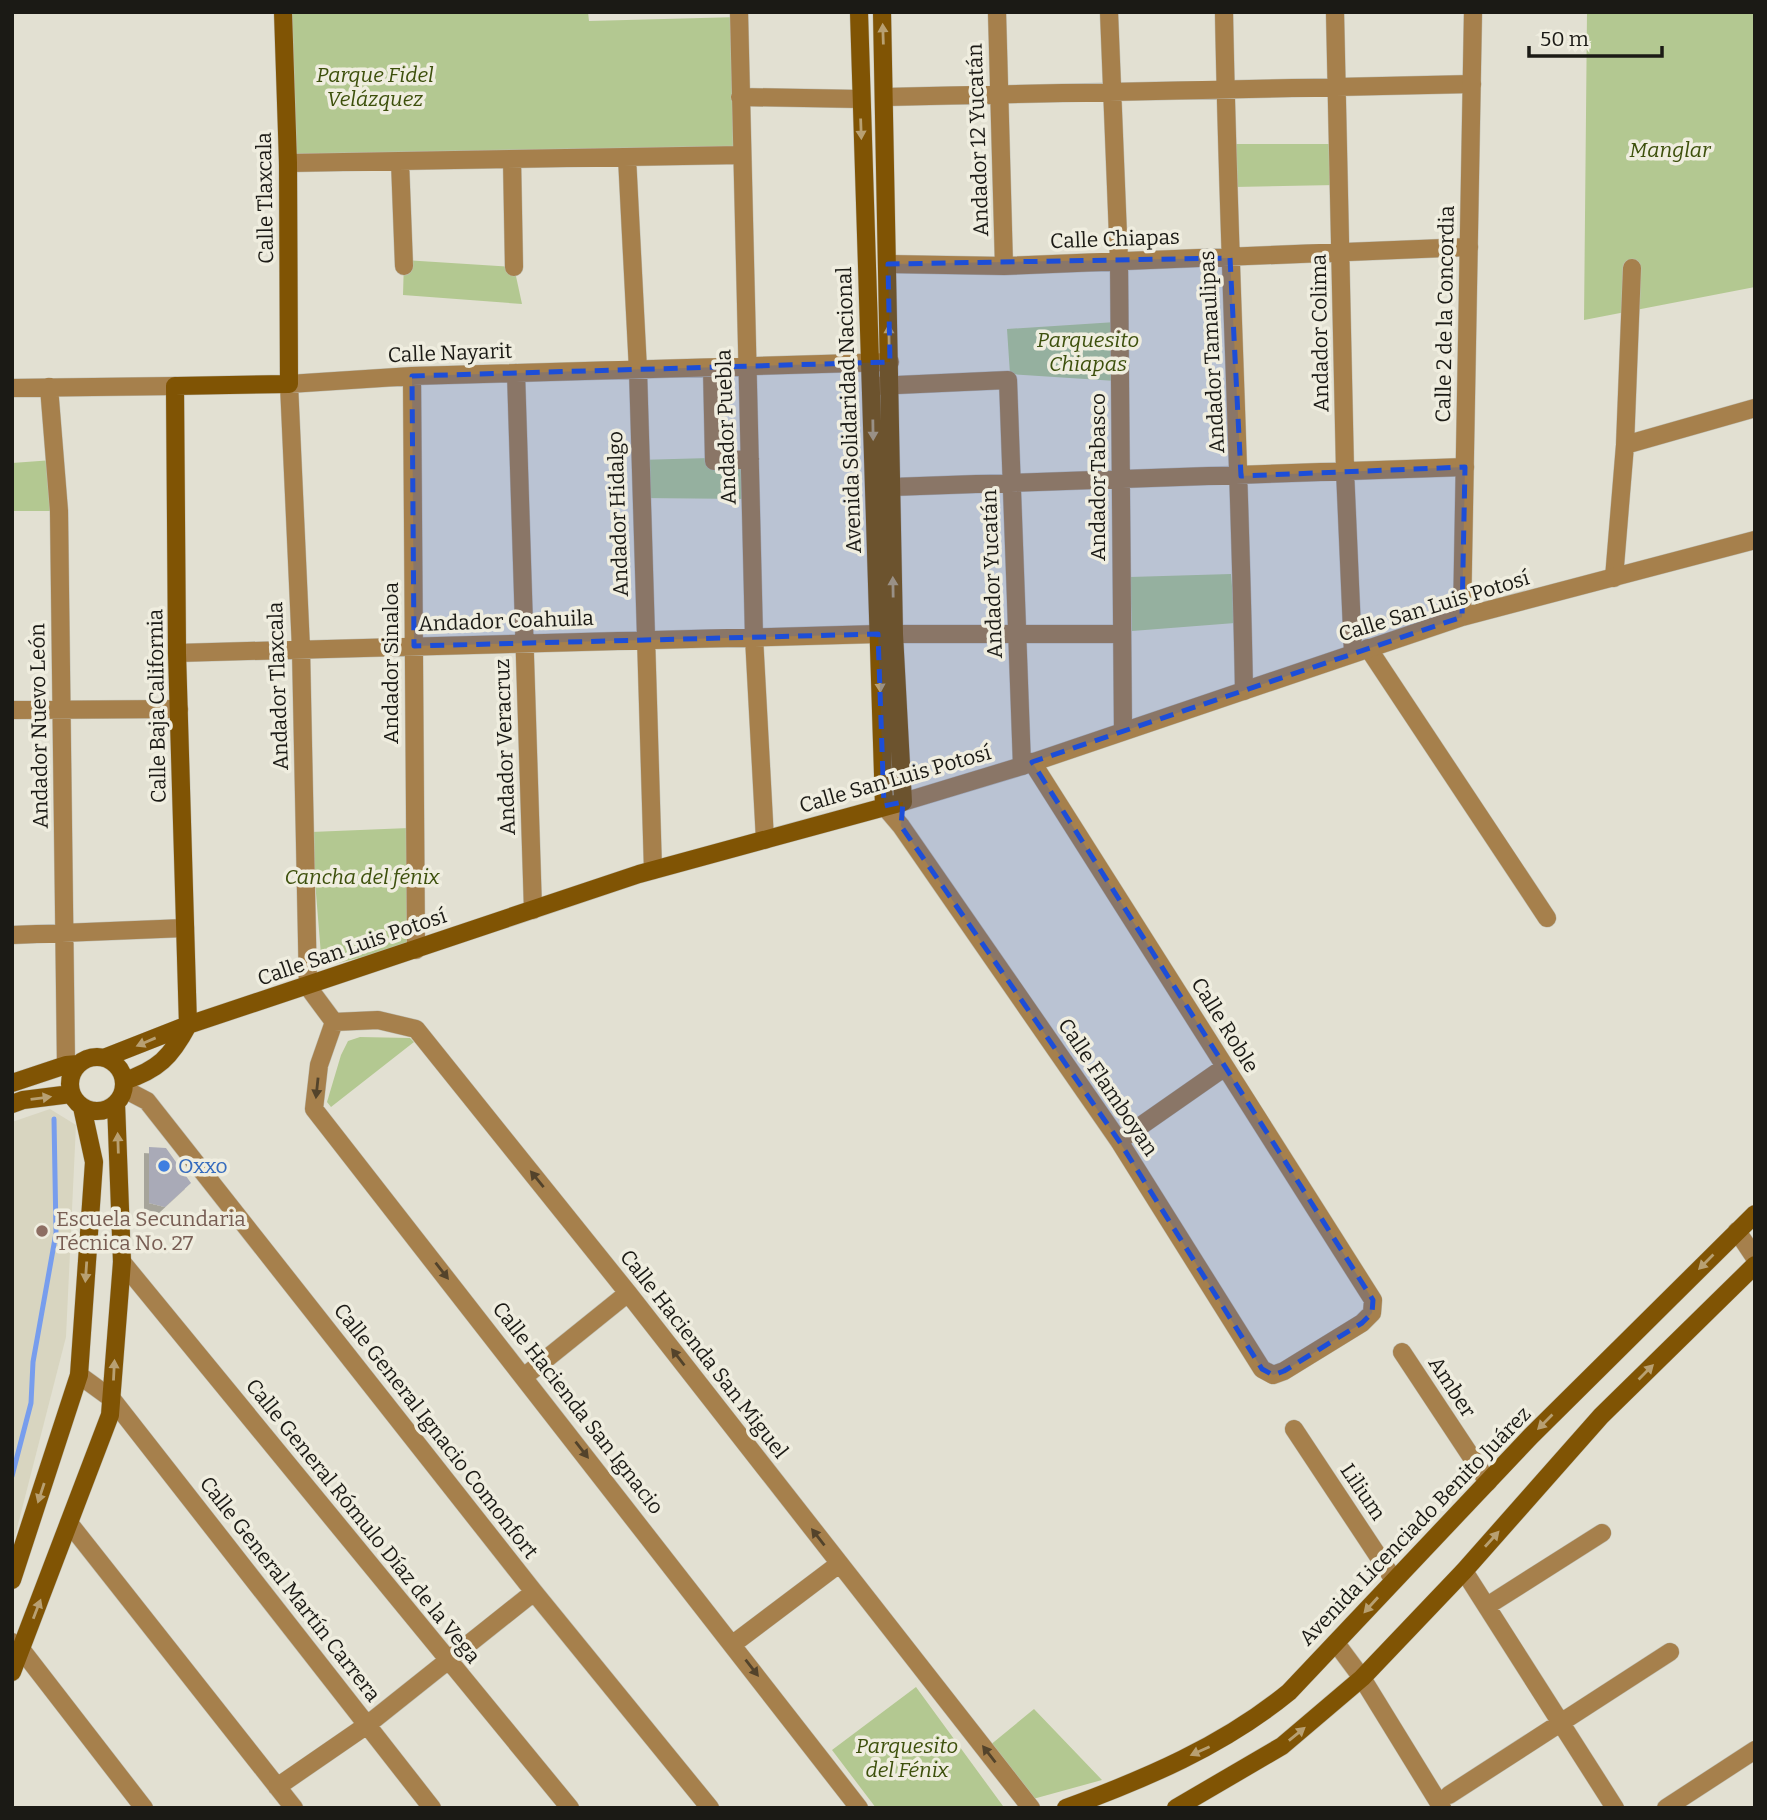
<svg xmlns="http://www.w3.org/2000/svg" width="1767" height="1820" font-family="Bitter,serif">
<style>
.built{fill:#d8d5c0}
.green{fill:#b3c891}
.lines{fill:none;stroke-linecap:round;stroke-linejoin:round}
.stream{stroke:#779ded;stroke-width:5}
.building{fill:#a9aab7;filter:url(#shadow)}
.minor-casing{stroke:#bebcb0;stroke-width:19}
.tertiary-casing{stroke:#bebcb0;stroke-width:19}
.secondary-casing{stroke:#bebcb0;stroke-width:19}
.minor{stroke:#a6804c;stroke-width:18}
.tertiary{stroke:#a6804c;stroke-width:18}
.secondary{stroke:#805404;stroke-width:18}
.oneway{fill:#b8a072}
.oneway2{fill:#53432b}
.marked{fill:#1d4ed8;fill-opacity:0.2;stroke:#1d4ed8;stroke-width:5;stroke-dasharray:14 9;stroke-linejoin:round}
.shop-dot{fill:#3f7fe0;stroke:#efeddf;stroke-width:2.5}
.education-dot{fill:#8d6e63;stroke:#efeddf;stroke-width:2.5}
.labels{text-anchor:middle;stroke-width:7;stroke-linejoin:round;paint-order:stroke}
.park-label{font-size:21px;font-style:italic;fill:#3d500c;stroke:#efeddf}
.street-label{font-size:21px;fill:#1b1a15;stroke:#efeddf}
.shop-label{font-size:21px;fill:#366cbe;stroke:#efeddf;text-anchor:start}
.education-label{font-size:21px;fill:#785e54;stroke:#efeddf;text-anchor:start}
</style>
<defs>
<filter id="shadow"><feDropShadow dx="-6" dy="6" stdDeviation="0" flood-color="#0004"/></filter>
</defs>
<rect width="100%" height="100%" fill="#e2e0d2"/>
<!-- built -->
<path class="built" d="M50,1109L76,1125L66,1337L12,1548V1122Z"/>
<!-- green -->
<path class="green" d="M283,12H588L589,21L739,17L741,155L288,163Z
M1587,12H1755V287L1584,320Z
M1234,144H1335L1336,185L1234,187Z
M404,260L514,267L522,304L403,295Z
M1116,322V381L1010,374L1007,329Z
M746,457L748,499L640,498L638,460Z
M53,460L59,511H12V463Z
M1231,574L1235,623L1132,631L1130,577Z
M409,828L411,945L322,967L311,832Z
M360,1037L410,1038L414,1042L331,1107L327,1102L341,1055L348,1041Z
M916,1687L1003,1806L876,1808L832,1750Z
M1034,1709L1102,1780L1033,1799L989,1746Z"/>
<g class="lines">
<!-- stream -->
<path class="stream" d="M12,1476L31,1403L33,1362L56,1233L54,1119"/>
</g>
<!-- building -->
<path class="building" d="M149,1147L166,1148L191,1183L165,1207L149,1203Z"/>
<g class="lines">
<defs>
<path id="minor" d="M739,12L754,637L765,840
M997,12L1004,266
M1109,12L1119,261L1123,731
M1224,12C1228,239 1240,464 1244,691
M1335,12L1345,470L1353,653
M740,97L860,99
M885,97L1472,84
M627,157L638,370L653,870
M512,159L514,267
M400,161L404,266
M288,163L741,155
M888,264L1004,266L1469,247
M712,368L714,461L750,459
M516,373L533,910
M412,376L416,950
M875,386L1008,380L1022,766
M49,387L59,511L66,1065
M12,388L175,386
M1625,445L1755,408
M892,487L1465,467
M1614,578L1625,445L1632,268
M894,634H1122
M1368,648L1547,918
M177,653L878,634
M12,710L179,709
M884,806L901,826L1119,1141L1262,1369L1273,1375L1284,1371L1362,1323L1372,1313L1373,1300L1032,762
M12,935L185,928
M334,1022L308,987L301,649L289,384L412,376L890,362
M334,1022L378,1020L416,1029L628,1293L1031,1808
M334,1022L319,1065L314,1109L859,1808
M124,1089L147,1101L534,1592L710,1808
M1119,1141L1225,1067
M1737,1231L1755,1258
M122,1262L570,1808
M1402,1352L1488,1482
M79,1375L112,1399L432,1808
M525,1376L628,1293
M1294,1429L1394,1580
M69,1523L294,1808
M1464,1571L1615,1808
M1487,1606L1602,1533
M12,1642L21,1649L144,1808
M1336,1643L1362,1678L1442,1808
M733,1644L839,1564
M277,1787L367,1725L534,1592
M1449,1795L1670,1652
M1666,1808L1755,1750"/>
<path id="tertiary" d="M1462,617L1473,12
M903,802L1022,766L1462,617L1755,540"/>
<path id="secondary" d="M859,12L884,806
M70 1084a27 27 0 1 1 54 0a27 27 0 1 1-54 0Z
M104,1058L188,1025L639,874L903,802L894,634L882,12
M124,1081C158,1070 171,1057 188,1025L177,653L175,386L289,384L288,163L283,12
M12,1083L66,1065L78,1064
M12,1104L23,1100L71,1094
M12,1580L79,1375L94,1162L82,1107
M12,1672L110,1415L122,1262L116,1103
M1066,1808C1145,1779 1223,1746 1289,1692L1531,1436L1755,1214
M1176,1808L1282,1746L1362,1678L1464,1571L1601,1416L1755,1265"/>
</defs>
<!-- minor casing -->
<use href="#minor" class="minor-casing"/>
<!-- tertiary casing -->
<use href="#tertiary" class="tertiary-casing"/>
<!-- secondary casing -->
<use href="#secondary" class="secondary-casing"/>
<!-- minor -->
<use href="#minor" class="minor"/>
<!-- tertiary -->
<use href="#tertiary" class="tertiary"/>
<!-- secondary -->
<use href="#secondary" class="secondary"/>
</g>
<!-- one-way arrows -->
<defs><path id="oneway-solid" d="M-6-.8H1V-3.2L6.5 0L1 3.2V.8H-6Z" transform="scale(1.75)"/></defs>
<g class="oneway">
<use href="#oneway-solid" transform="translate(883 34) rotate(-92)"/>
<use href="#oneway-solid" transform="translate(861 129) rotate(88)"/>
<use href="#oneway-solid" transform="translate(889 335) rotate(-91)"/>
<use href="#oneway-solid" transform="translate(873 430) rotate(89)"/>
<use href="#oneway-solid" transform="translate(893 587) rotate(-91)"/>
<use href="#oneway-solid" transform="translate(880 682) rotate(88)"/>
<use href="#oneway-solid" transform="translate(146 1042) rotate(157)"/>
<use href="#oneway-solid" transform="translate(41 1098) rotate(-7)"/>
<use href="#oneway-solid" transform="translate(118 1143) rotate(-92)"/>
<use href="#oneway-solid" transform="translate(1706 1262) rotate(135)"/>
<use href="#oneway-solid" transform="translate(86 1272) rotate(94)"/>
<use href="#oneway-solid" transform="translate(114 1370) rotate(-87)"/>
<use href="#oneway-solid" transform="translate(1646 1372) rotate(-45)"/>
<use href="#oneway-solid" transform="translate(1545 1422) rotate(135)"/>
<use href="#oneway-solid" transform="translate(41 1493) rotate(108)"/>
<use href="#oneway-solid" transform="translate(1492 1539) rotate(-48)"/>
<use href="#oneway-solid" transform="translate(1371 1605) rotate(132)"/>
<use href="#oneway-solid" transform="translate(37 1609) rotate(-69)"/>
<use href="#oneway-solid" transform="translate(1297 1734) rotate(-39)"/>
<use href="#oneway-solid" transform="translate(1200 1751) rotate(156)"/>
</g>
<g class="oneway2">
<use href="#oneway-solid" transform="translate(317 1088) rotate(96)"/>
<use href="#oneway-solid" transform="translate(537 1179) rotate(-129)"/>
<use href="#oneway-solid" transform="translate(442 1271) rotate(52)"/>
<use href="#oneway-solid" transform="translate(678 1357) rotate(-128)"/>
<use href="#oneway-solid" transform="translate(582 1450) rotate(52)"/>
<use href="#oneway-solid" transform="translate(818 1537) rotate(-128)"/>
<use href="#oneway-solid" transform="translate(752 1668) rotate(52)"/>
<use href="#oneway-solid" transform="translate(989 1754) rotate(-128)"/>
</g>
<!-- marked area -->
<path class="marked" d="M1230,258L1241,476L1465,467L1462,617L1032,762L1373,1300L1372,1313L1362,1323L1284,1371L1273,1375L1262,1369L1119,1141L901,826L903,802L884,806L878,634L414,646L412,376L890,362L888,264Z"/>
<!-- markers -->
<circle class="shop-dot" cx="164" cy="1166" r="7"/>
<circle class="education-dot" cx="42" cy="1231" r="7"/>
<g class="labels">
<!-- park labels -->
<g class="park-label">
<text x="375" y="82">Parque Fidel<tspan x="375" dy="24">Velázquez</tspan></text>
<text x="1670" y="157">Manglar</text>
<text x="1088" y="347">Parquesito<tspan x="1088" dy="24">Chiapas</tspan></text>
<text x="362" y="884">Cancha del fénix</text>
<text x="907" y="1753">Parquesito<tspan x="907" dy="24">del Fénix</tspan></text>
</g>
<!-- street labels -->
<g class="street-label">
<text transform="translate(978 140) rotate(-92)" y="7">Andador 12 Yucatán</text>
<text transform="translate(265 198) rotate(-91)" y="7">Calle Tlaxcala</text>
<text transform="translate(1115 239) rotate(-2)" y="7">Calle Chiapas</text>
<text transform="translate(1445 314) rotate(-89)" y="7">Calle 2 de la Concordia</text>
<text transform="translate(1320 333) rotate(-91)" y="7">Andador Colima</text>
<text transform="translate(1212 352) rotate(-93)" y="7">Andador Tamaulipas</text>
<text transform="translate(450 353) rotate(-2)" y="7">Calle Nayarit</text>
<text transform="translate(849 410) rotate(-92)" y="7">Avenida Solidaridad Nacional</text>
<text transform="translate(726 427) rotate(-92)" y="7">Andador Puebla</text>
<text transform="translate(1098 477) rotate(-90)" y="7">Andador Tabasco</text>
<text transform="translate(618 514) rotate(-92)" y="7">Andador Hidalgo</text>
<text transform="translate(992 574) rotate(-92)" y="7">Andador Yucatán</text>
<text transform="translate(1434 606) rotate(-17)" y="7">Calle San Luis Potosí</text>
<text transform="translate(506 621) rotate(-2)" y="7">Andador Coahuila</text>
<text transform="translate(391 663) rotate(-90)" y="7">Andador Sinaloa</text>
<text transform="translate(278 686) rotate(-92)" y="7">Andador Tlaxcala</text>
<text transform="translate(157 706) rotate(-91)" y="7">Calle Baja California</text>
<text transform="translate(39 726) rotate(-91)" y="7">Andador Nuevo León</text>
<text transform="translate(505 747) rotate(-92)" y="7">Andador Veracruz</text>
<text transform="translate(895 779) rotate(-16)" y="7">Calle San Luis Potosí</text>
<text transform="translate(352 947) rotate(-19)" y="7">Calle San Luis Potosí</text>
<text transform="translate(1225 1025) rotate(58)" y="7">Calle Roble</text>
<text transform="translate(1108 1087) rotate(56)" y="7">Calle Flamboyan</text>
<text transform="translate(704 1354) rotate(52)" y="7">Calle Hacienda San Miguel</text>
<text transform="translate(1452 1387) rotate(57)" y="7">Amber</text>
<text transform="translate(578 1408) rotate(52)" y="7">Calle Hacienda San Ignacio</text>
<text transform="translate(436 1431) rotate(52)" y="7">Calle General Ignacio Comonfort</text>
<text transform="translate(1363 1492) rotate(56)" y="7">Lilium</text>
<text transform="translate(363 1521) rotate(51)" y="7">Calle General Rómulo Díaz de la Vega</text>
<text transform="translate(1415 1526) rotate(-46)" y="7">Avenida Licenciado Benito Juárez</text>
<text transform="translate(290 1589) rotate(52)" y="7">Calle General Martín Carrera</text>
</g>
<!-- shop labels -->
<g class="shop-label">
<text x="178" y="1173">Oxxo</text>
</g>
<!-- education labels -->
<g class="education-label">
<text x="56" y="1226">Escuela Secundaria<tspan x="56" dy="24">Técnica No. 27</tspan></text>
</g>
</g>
<!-- border -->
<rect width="1767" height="1820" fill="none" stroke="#1b1a15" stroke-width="28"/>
<!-- scale -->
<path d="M1529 46v10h133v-10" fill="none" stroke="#1b1a15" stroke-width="3.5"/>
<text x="1540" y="46" font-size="21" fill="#1b1a15" stroke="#efeddf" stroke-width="5" paint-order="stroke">50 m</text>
</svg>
